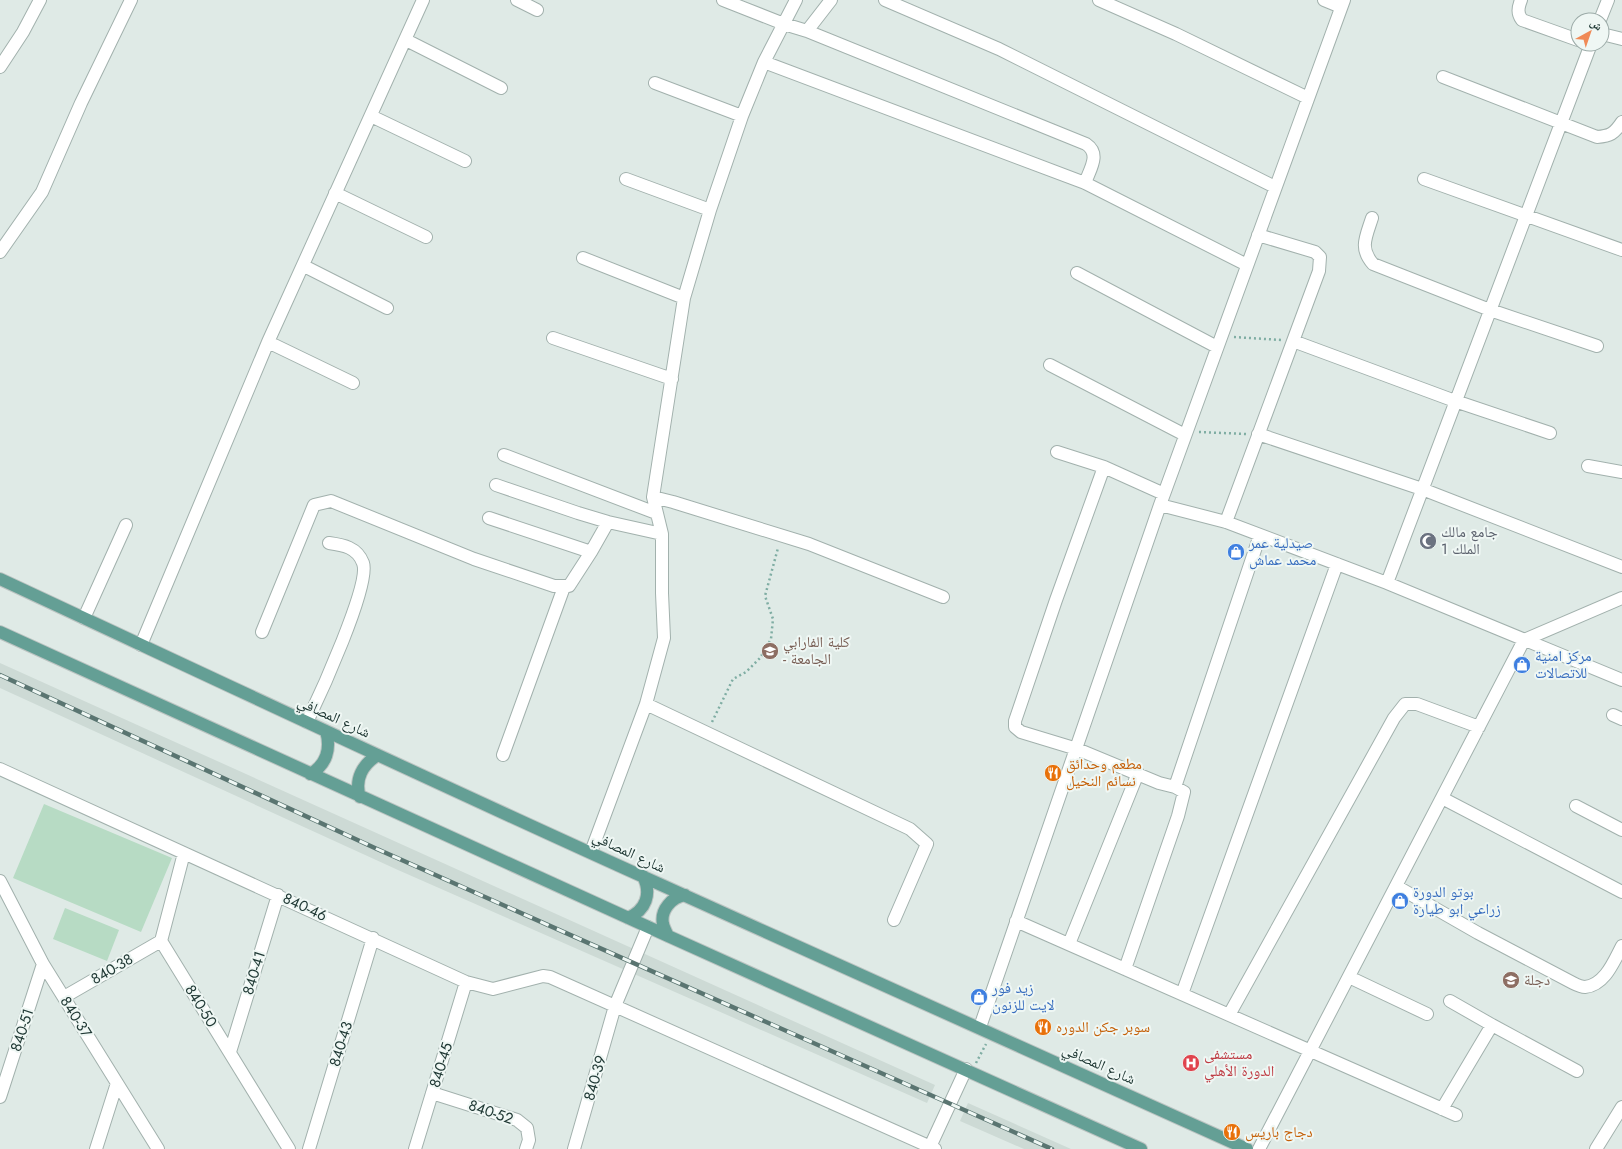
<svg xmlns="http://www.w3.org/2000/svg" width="1622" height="1149" font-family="Jost,'Noto Naskh Arabic',sans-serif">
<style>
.built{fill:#cddad5}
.green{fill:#b7dbc4}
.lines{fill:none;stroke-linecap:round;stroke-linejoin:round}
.minor-casing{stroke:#a2b1ad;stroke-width:14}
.major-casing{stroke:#bcc4c2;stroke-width:14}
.path{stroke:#7fada3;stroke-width:2.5;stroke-dasharray:2 3;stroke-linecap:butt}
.minor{stroke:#fff;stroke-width:12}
.major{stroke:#649f95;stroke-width:12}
.rail-casing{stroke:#5a7571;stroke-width:4.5}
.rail{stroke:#eff7f4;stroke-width:3;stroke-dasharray:9;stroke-linecap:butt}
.labels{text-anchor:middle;stroke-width:4;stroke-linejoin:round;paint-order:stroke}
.worship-label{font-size:15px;fill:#5b616d;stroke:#eff7f4;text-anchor:start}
.shop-label{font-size:15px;fill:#366cbe;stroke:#eff7f4;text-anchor:start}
.education-label{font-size:15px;fill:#785e54;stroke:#eff7f4;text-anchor:start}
.street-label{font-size:15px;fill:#203935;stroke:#eff7f4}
.food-label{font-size:15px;fill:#c56008;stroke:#eff7f4;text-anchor:start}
.health-label{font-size:15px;fill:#be3a42;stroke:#eff7f4;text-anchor:start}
</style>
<rect width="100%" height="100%" fill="#dfeae6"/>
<!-- built -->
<path class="built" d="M0,663L935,1085L927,1103L398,870L0,688Z
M968,1103L1071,1149H1024L960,1121Z"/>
<!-- green -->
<path class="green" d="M44,804L172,858L141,932L13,878Z
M65,908L119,930L107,961L53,939Z"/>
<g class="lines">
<defs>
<path id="minor" d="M517,0L537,10
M723,0L784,24L807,31L831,0
M885,0L999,49L1275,187
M1099,0L1176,34L1308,98
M1324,0L1341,7
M1521,0C1518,8 1517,13 1522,20L1578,40
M1600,20L1608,0
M807,31L1086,144C1101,154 1090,169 1085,183
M1602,34L1622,39
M406,40L501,88
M764,62L1085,183L1247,265
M0,67L23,32L40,0
M1443,77L1597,137C1610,136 1614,134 1622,122
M655,83L742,116
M371,116L465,161
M626,179L710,210
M1424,179L1622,250
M335,193L426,237
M1372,218C1366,237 1359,248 1373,264L1490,310L1597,346
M0,252L42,192L81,103L131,0
M583,258L684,298
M304,266L387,308
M1077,273L1217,347
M553,338L672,379
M1293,341L1455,401L1550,433
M268,342L353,383
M1050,365L1185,435
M1258,434L1422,489L1622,567
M1057,452L1104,467L1164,494
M504,455L656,513
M1588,466L1622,472
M1104,467L1056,600L1015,721V727L1021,732L1077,749L1159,783L1175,787L1260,535
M496,485L578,513L608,522L662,534
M653,497L673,502L809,544L943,597
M1160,505L1226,522L1387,583L1622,680
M489,518L591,552L608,522
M1226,522L1319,271L1320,257L1315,252L1258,235
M1387,583L1591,44
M84,618L126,525
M262,632L314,505L331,501L474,559L554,586H569L591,552
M141,645L268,342L423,0
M646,704L910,829L927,844L894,920
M1613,715L1622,719
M307,722C319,697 371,584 363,563C357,547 343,545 329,543
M503,755L564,587
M0,769L466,982L493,989L543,976L550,977L935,1149
M1442,798L1622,892
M1576,806L1622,830
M591,852L646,704L664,638L662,593V534L653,497L684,298L710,210L742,116L764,62L796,0
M184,853L161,941L289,1149
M0,881L43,964L158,1149
M1396,886L1478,933L1573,983C1577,985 1582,987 1585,987C1605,985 1614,961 1622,946
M1016,921L1456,1115
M1069,944L1138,773
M1125,969L1178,816L1184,792L1175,787
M1349,977L1427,1014
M1182,994L1337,564
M64,997L161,941
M1450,1001L1492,1025
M1229,1015L1394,718L1405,704H1417L1479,727
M980,1027L1160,505L1344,0
M230,1052L278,895
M432,1093L517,1120L527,1128L529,1140L526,1149
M0,1097L43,964
M1442,1109L1492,1025L1577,1071
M96,1149L117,1083
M309,1149L373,938
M415,1149L466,982
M574,1149L615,1006L648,927
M929,1149L966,1069
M1259,1149L1524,640L1622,598
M1596,1149L1622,1107"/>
<path id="major" d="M0,579C219,681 437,784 657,883C853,972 1050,1060 1247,1149
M0,632L668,936L1141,1149
M310,774C327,765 331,748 326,731
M360,797C354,779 363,764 378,755
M628,918C646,910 652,894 643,876
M668,936C666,932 664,928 663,924C660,910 672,897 685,895"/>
</defs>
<!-- minor casing -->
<use href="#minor" class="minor-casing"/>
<!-- major casing -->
<use href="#major" class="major-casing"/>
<!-- path -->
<path class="path" d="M1234,337L1281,340
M1199,432L1246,434
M712,722L733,679L746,672L760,658L771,639L773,619L765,596L778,548
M976,1063L986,1044"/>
<!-- minor -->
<use href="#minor" class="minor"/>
<!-- major -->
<use href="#major" class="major"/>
<defs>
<path id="rail" d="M0,675L377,849L1052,1149"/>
</defs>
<!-- rail casing -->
<use href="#rail" class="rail-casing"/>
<!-- rail -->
<use href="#rail" class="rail"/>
</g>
<!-- icons -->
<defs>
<symbol id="mosque-disc" viewBox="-11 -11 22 22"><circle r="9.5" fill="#6b7280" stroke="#eff7f4"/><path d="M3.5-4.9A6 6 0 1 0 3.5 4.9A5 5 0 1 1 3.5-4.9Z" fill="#fff"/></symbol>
<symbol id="shop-disc" viewBox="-11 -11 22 22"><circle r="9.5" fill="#3f7fe0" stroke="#eff7f4"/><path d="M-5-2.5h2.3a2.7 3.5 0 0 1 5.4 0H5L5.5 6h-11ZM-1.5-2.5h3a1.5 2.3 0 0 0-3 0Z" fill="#fff"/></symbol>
<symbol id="university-disc" viewBox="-11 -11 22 22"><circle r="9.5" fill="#8d6e63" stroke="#eff7f4"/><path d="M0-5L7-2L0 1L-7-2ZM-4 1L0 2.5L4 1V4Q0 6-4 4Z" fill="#fff"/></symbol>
<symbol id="restaurant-disc" viewBox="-11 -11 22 22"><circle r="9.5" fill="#e8710a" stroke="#eff7f4"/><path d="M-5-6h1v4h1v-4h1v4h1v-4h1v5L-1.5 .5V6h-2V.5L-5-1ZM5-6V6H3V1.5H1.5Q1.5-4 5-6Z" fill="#fff"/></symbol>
<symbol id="hospital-disc" viewBox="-11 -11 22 22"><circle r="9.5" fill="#e0444e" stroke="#eff7f4"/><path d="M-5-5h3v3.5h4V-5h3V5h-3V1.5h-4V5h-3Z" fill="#fff"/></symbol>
</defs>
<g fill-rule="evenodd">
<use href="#mosque-disc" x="1418" y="531" width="20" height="20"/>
<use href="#shop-disc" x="1226" y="542" width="20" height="20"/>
<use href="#university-disc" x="760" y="641" width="20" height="20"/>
<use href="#shop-disc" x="1512" y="655" width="20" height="20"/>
<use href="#restaurant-disc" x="1043" y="763" width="20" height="20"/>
<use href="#shop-disc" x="1390" y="891" width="20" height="20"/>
<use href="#university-disc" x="1501" y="970" width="20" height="20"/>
<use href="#shop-disc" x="969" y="987" width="20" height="20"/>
<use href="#restaurant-disc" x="1033" y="1017" width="20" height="20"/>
<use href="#hospital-disc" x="1181" y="1053" width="20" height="20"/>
<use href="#restaurant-disc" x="1222" y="1122" width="20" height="20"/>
</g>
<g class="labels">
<!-- worship labels -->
<g class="worship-label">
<text x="1441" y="537">جامع مالك<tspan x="1441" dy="17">الملك 1</tspan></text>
</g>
<!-- shop labels -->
<g class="shop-label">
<text x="1249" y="548">صيدلية عمر<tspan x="1249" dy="17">محمد عماش</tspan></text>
<text x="1535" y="661">مركز امنية<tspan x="1535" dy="17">للاتصالات</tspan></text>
<text x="1413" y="897">بوتو الدورة<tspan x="1413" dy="17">زراعي ابو طيارة</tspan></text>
<text x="992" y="993">زيد فور<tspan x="992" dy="17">لايت للزنون</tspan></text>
</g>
<!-- education labels -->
<g class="education-label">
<text x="783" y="647">كلية الفارابي<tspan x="783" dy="17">- الجامعة</tspan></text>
<text x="1524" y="985">دجلة</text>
</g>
<!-- street labels -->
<g class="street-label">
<text transform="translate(334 717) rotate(25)" y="5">شارع المصافي</text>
<text transform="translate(629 852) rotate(25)" y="5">شارع المصافي</text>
<text transform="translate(305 907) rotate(25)" y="5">840-46</text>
<text transform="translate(112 969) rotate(-30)" y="5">840-38</text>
<text transform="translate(254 973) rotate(-73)" y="5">840-41</text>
<text transform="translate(201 1006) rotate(58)" y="5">840-50</text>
<text transform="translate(76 1017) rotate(58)" y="5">840-37</text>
<text transform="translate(22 1030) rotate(-72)" y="5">840-51</text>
<text transform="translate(341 1044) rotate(-73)" y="5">840-43</text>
<text transform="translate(1099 1064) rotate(24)" y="5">شارع المصافي</text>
<text transform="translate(441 1065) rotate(-73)" y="5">840-45</text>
<text transform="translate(595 1078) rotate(-74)" y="5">840-39</text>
<text transform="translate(491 1112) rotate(19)" y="5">840-52</text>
</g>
<!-- food labels -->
<g class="food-label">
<text x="1066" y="769">مطعم وحدائق<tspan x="1066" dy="17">نسائم النخيل</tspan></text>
<text x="1056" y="1032">سوبر جكن الدوره</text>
<text x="1245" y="1137">دجاج باريس</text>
</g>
<!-- health labels -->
<g class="health-label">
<text x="1204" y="1059">مستشفى<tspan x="1204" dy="17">الدورة الأهلي</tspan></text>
</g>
</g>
<!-- north arrow -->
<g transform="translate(1590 32) rotate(40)"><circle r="19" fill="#eff7f4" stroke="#9caba8"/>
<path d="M0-3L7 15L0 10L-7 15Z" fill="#f08a57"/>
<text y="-6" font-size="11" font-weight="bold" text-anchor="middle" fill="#203935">ش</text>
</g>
</svg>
